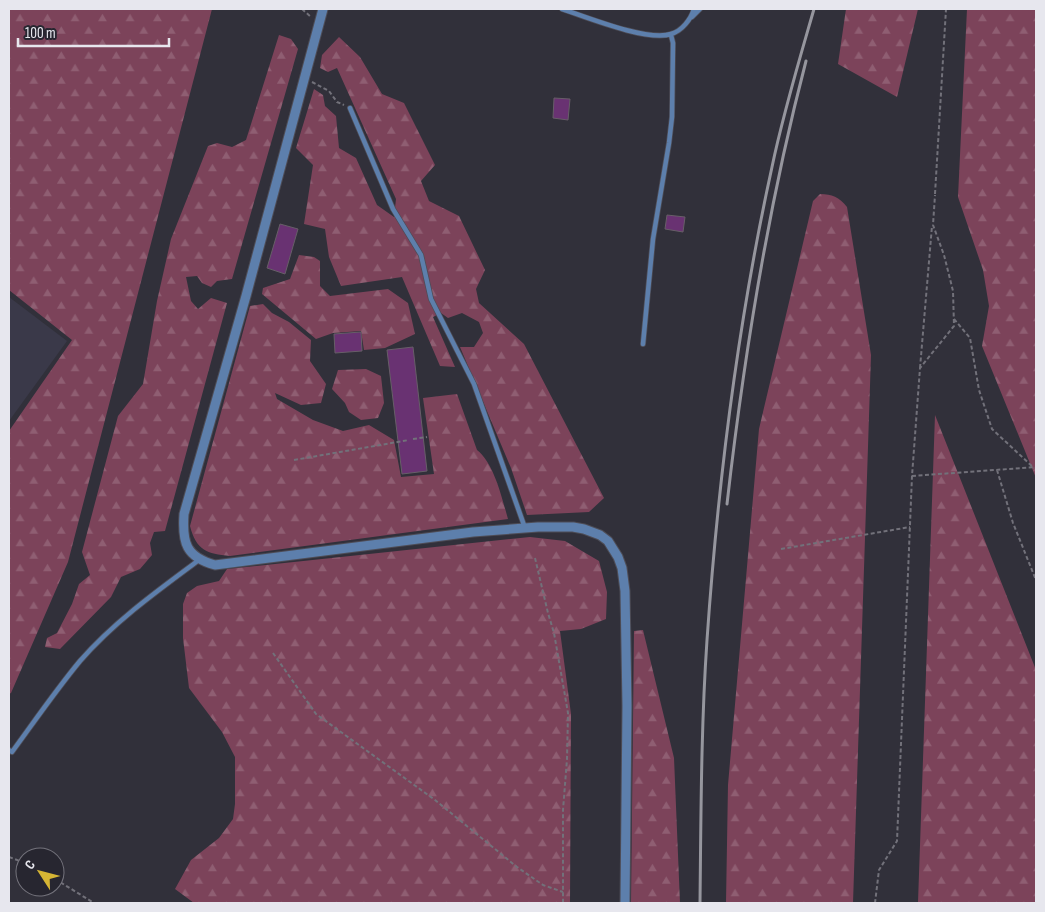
<svg xmlns="http://www.w3.org/2000/svg" width="1045" height="912" font-family="'Sofia Sans Condensed',sans-serif">
<style>
.built{fill:#3a3949}
.forest{fill:url(#forest-firs)}
.building{fill:#693272;stroke:#675e68}
.lines{fill:none;stroke-linecap:round;stroke-linejoin:round}
.service-casing{stroke:#4e4d57;stroke-width:6}
.minor-casing{stroke:#4e4d57;stroke-width:11}
.path{stroke:#72717a;stroke-width:2;stroke-dasharray:4 2.5;stroke-linecap:butt}
.service{stroke:#5d7fac;stroke-width:4.5}
.minor{stroke:#5d7fac;stroke-width:9}
.rail{stroke:#96969e;stroke-width:3}
</style>
<defs>
<pattern id="forest-firs" width="22" height="20" patternUnits="userSpaceOnUse" patternTransform="scale(1.25)"><rect width="22" height="20" fill="#7c435a"/><path d="M5 1l3.5 6h-7zM16 11l3.5 6h-7z" fill="#8f5e72"/></pattern>
</defs>
<rect width="100%" height="100%" fill="#31303a"/>
<!-- built -->
<path class="built" d="M9,297L67,341L9,421Z"/>
<!-- forest -->
<path class="forest" d="M9,9H212L68,562L11,693L9,694V431L72,340L9,290Z
M846,9H918L897,97L838,64Z
M967,9H1036V478L982,346L989,306L983,270L958,197Z
M279,35L291,39L298,49L232,279L217,281L211,287L202,283L197,276L186,277L191,301L198,309L211,298L227,303L165,531L154,532L150,543L152,555L140,569L121,577L111,597L60,649L45,647L47,638L57,633L72,604L79,584L90,575L82,552L118,416L143,384L157,301L171,239L208,146L217,143L232,147L246,140Z
M339,37L360,57L382,94L404,103L435,165L421,181L429,201L459,216L485,270L476,289L479,303L524,344L604,498L589,512L527,515L511,468L460,347H474L483,333L479,322L462,313L448,318L441,313L433,317L455,367L440,366L402,277L341,286L329,257L325,229L304,224L313,165L296,148L314,89L323,95L325,106L336,116L339,148L356,158L377,205L394,217L396,199L337,68L328,72L320,68L322,55Z
M820,194C832,194 839,197 847,207L871,355L853,903H726L728,785L759,429L813,201Z
M299,255L314,257L320,261V286L330,296L388,289L408,303L415,334L385,348L364,350L361,331L333,333L316,339L262,294L263,288L290,279Z
M263,304L272,313L289,322L311,340L310,361L326,384L321,403L301,405L275,393L277,399L313,420L343,431L369,425L394,440L401,477L434,474L423,398L457,394L477,450C494,463 502,498 508,519L230,556C207,554 196,550 190,526L250,306Z
M366,369L381,376L384,403L378,418L361,420L349,412L345,403L332,389L338,370Z
M935,415L1036,670V903H918Z
M530,537L565,541L599,561L607,592L606,619L581,629L560,631L571,714L570,903H194L175,889L191,860L219,838L233,819L235,804V757L222,732L189,688L183,638V604L187,593L197,586L219,581L227,569Z
M643,630L674,758L680,903H631L634,631Z"/>
<!-- building -->
<path class="building" d="M554,98L570,99L568,120L553,118Z
M667,215L685,217L683,232L665,229Z
M280,224L298,229L285,274L267,268Z
M361,332L362,351L335,353L334,334Z
M413,347L427,471L402,474L387,350Z"/>
<g class="lines">
<defs>
<path id="service" d="M562,9C586,17 648,42 671,34C682,31 691,19 694,9
M692,17L700,9
M350,108L393,209L421,255L431,299L474,384L525,528
M643,344L653,239L669,143L672,117L673,43L671,35
M9,750L12,752C34,722 56,690 80,661C114,622 157,591 199,560"/>
<path id="minor" d="M323,9L246,296L184,514C182,543 186,557 215,565L473,532L538,527H573L584,529L600,535L608,541L618,557L622,568L625,591L627,706L625,903"/>
</defs>
<!-- service casing -->
<use href="#service" class="service-casing"/>
<!-- minor casing -->
<use href="#minor" class="minor-casing"/>
<!-- path -->
<path class="path" d="M302,9L311,17
M312,82L329,91L337,102L344,105
M935,194L946,9
M954,319L970,338L979,390L992,429L1034,468
M920,368L932,226
M413,439L427,437
M294,460L409,440
M997,470L1013,523L1036,580
M912,476L1036,467
M781,549L910,527
M535,558L548,613L554,633L568,713L567,759L563,810V903
M273,653L316,714L435,800L517,867L543,885L563,892
M9,857L25,863
M55,879L94,903
M875,903L879,870L897,841L912,476L920,368L954,326L953,291L944,255L933,225L935,195"/>
<!-- service -->
<use href="#service" class="service"/>
<!-- minor -->
<use href="#minor" class="minor"/>
<!-- rail -->
<path class="rail" d="M727,504C744,355 768,206 806,61
M700,903C701,816 701,727 707,640C718,481 738,322 772,167C783,114 799,61 814,9"/>
</g>
<!-- border -->
<rect width="1045" height="912" fill="none" stroke="#e7e7ee" stroke-width="20"/>
<!-- north arrow -->
<g transform="translate(40 872) rotate(306)"><circle r="24" fill="#272630" stroke="#74737c"/>
<path d="M0-4L9 19L0 12L-9 19Z" fill="#d6b534"/>
<text y="-8" font-size="14" font-weight="bold" text-anchor="middle" fill="#e7e7ee">С</text>
</g>
<!-- scale -->
<path d="M18 38v8h151v-8" fill="none" stroke="#e7e7ee" stroke-width="2.5"/>
<text x="25" y="38" font-size="15" fill="#e7e7ee" stroke="#272630" stroke-width="4" paint-order="stroke">100 m</text>
</svg>
